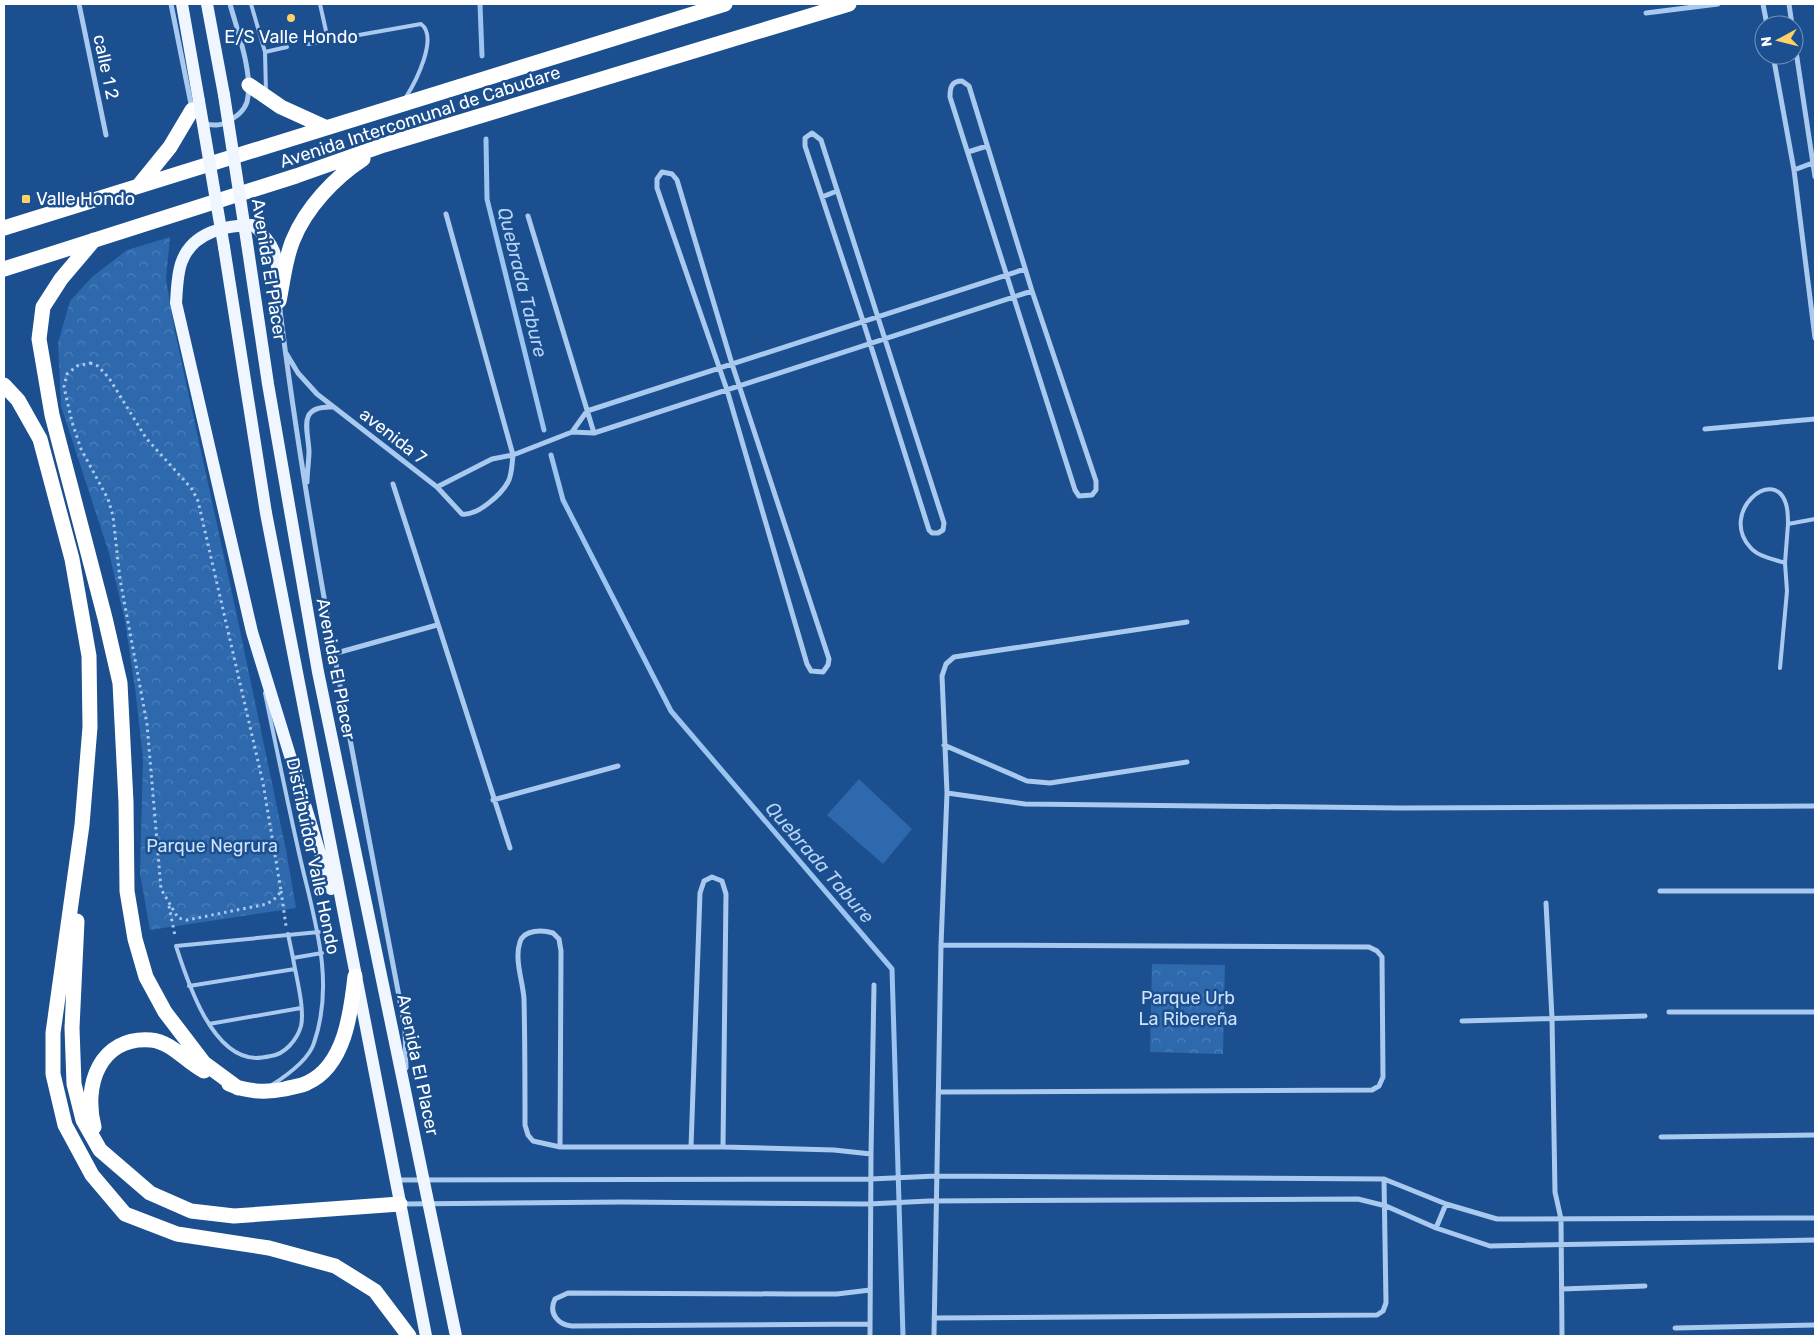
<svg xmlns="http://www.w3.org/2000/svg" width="1819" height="1340" font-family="Rubik,sans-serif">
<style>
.green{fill:#2e69ad}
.park{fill:url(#park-crowns)}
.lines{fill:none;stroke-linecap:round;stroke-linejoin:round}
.stream{stroke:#9cc4f0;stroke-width:5}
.path{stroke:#a9c9ee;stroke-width:3;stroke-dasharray:2.5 4;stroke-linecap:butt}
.lane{stroke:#a9c9ee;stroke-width:4}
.street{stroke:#a9c9ee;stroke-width:5}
.primary{stroke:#f0f6ff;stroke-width:12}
.highway{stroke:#fff;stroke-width:15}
.primary-bridge{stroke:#f0f6ff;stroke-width:12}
.poi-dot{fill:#ffd166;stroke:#1b4f8f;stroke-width:2}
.labels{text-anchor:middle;stroke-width:5;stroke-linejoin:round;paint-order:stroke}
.poi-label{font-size:18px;fill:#fff;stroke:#1b4f8f}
.street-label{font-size:18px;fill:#fff;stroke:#1b4f8f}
.park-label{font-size:18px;fill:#cfe3fa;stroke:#1b4f8f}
.water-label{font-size:19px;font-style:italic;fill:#b5d3f5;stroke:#1b4f8f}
</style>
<defs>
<pattern id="park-crowns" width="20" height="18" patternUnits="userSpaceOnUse" patternTransform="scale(1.25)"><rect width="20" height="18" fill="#2e69ad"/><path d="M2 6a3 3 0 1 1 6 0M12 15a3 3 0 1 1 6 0" fill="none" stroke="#4d80b9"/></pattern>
</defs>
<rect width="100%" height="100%" fill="#1b4f8f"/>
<!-- green -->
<path class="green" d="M859,779L912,829L883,864L827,815Z"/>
<!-- park -->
<path class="park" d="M170,237L166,279L175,332L237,616L286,850L296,908L150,930L140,874L143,759L135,688L125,621L109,553L61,406L58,343L70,301L92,277L127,250Z
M1152,964L1225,965L1223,1054L1150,1052Z"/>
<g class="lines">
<!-- stream -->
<path class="stream" d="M480,4L482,56
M486,139L487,199L544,430
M551,455L563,500L671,711L892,969L903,1336"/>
<!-- path -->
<path class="path" d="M90,363L98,366L109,378L146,438L192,489L198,501L263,783L281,891L277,897L267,904L187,920L178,918L161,889L147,724L120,579L113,516L108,499L81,449L72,422L64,387L67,374L77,366Z
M281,891L286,926
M169,906L175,936"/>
<!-- lane -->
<path class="lane" d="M251,4L265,52L266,93
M320,4L328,40
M308,44L421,24C439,37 415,83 406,97
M265,52L287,47
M1785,563C1774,559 1758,557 1750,547C1719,512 1774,465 1786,504C1788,510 1788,517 1788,524L1815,519
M1780,668L1787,591L1785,563L1788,524
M265,693C276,746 287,800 299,853C313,916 336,979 314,1043C309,1059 286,1076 272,1085
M319,932L176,946C187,980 211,1057 256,1058C260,1058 266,1057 271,1056C285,1054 297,1040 301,1026C305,1009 296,976 293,958L322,953
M288,934L293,958
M189,986L295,969
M209,1024L301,1008"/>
<!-- street -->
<path class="street" d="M79,4L106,135
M171,4L192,109
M1763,4L1767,25
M1789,4L1792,25
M1646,13L1718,4
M1794,38L1815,177
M1773,55L1794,170L1815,338
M962,81L969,86L1032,291L1096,481V490L1092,495L1079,496L1075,490L950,97C950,88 951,81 962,81Z
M203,123C211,126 222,126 229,121C237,116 244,111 247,102C254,75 237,30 230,4
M812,133L821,140L944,523L943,530L938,533H932L929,530L863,321L805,146V138Z
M968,152L987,146
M1794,170L1815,162
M662,172L672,174L677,180L732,364L829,659L828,665L823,672L811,671L807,664L727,390L657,188V179Z
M822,197L837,191
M528,216L594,433
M279,302C309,546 360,787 405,1028L406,1068
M286,353L298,373L317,394L437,487L462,514C477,516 501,495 508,482C512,475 512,463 513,455L446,214
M1705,429L1815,419
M572,432L587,411L1025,269
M307,482C307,472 309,461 309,451C308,429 297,406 332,407
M393,484L510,848
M437,487L492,459L513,455L572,432L594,433L1032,291
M333,654L437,625
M944,745L1027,781L1050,783L1187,762
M947,793L1025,804L1400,808L1815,806
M493,800L618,766
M1660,891H1815
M1546,903L1552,1018L1555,1192L1561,1219L1562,1336
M1669,1012H1815
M1462,1021L1645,1016
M940,1092L1372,1090L1379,1086L1383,1077L1382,957L1377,951L1369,947L941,945
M1661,1137L1815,1135
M560,1147L561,951L559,939L553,933C543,930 524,929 520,942C514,959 523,982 524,999C525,1041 525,1083 525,1125L528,1135L533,1141L560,1147H723L726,894L722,881L712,877L704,881L700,893L691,1147
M723,1147L834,1150L871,1154L870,1336
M871,1154L874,985
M396,1180L871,1179L936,1176L1384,1179L1446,1204L1497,1219L1815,1218
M402,1204L622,1202L869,1204L929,1201L1358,1199L1386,1206L1436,1228L1490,1246L1815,1240
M1436,1228L1446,1204
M1562,1289L1645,1286
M934,1318L1377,1315L1383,1311L1386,1303L1384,1179
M870,1324L572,1326C558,1325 548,1313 555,1299L568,1293L791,1294H837L870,1290
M1675,1328L1815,1325
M934,1336L941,945L947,793L942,676L946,664L954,657L1187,622"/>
<!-- primary -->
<path class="primary" d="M182,4L199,101
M207,4L224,95
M247,243L268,384L318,672L456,1336
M224,247L266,513L426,1336
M278,283C277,254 276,245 253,225C226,225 193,232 182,261C177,273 177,290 176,303L252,632L331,889"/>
<!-- highway -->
<path class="highway" d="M249,85L281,107L325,127
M140,184L170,147L192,110
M4,228L725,4
M94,240L61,279L43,307L39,339L52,415L105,618L120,683L126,802L127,891L135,939L146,977L165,1012L204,1063L238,1088
M4,269L296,176L384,145L849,4
M279,301C283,282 285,259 293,240C306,208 334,178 363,159
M4,385L18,400L40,439L72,559L89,656L90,727L82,825L53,1033V1074L65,1125L92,1175L125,1214L177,1234L269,1248L335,1266L375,1291L409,1336
M77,921L72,1028L74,1084L83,1120L100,1150L150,1193L191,1211L234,1216L400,1204
M229,1084C247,1092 265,1093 285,1089C292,1087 301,1086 307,1083C345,1066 351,1012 355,976
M94,1127C83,1085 100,1036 151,1040C172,1042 186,1062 204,1071"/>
<!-- primary-bridge -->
<path class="primary-bridge" d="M224,95L247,243
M199,101L224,247"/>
</g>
<!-- markers -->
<g class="poi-dot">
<circle cx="291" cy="18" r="5"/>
<rect x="21" y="194" width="10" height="10" rx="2.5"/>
</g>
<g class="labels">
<!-- poi labels -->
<g class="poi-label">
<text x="291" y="43">E/S Valle Hondo</text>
<text x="36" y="205" text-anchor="start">Valle Hondo</text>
</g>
<!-- street labels -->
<g class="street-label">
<text transform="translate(106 67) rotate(78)" y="6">calle 1 2</text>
<text transform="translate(420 117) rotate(-18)" y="6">Avenida Intercomunal de Cabudare</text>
<text transform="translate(269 270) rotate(81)" y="6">Avenida El Placer</text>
<text transform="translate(393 436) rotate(38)" y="6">avenida 7</text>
<text transform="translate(336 669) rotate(79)" y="6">Avenida El Placer</text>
<text transform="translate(313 856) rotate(78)" y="6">Distribuidor Valle Hondo</text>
<text transform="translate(418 1065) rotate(78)" y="6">Avenida El Placer</text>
</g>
<!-- park labels -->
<g class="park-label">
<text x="212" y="852">Parque Negrura</text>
<text x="1188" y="1004">Parque Urb<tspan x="1188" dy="21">La Ribereña</tspan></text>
</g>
<!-- water labels -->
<g class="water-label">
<text transform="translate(523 282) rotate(76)" y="7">Quebrada Tabure</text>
<text transform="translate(820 862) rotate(49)" y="7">Quebrada Tabure</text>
</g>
</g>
<!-- border -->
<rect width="1819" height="1340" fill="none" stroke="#ffffff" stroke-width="10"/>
<!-- north arrow -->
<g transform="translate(1779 40) rotate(263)"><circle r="24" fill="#1b4f8f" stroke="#7695bc"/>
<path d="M0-4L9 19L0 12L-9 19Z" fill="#ffd166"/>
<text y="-8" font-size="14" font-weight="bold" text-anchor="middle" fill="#ffffff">N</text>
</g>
</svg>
